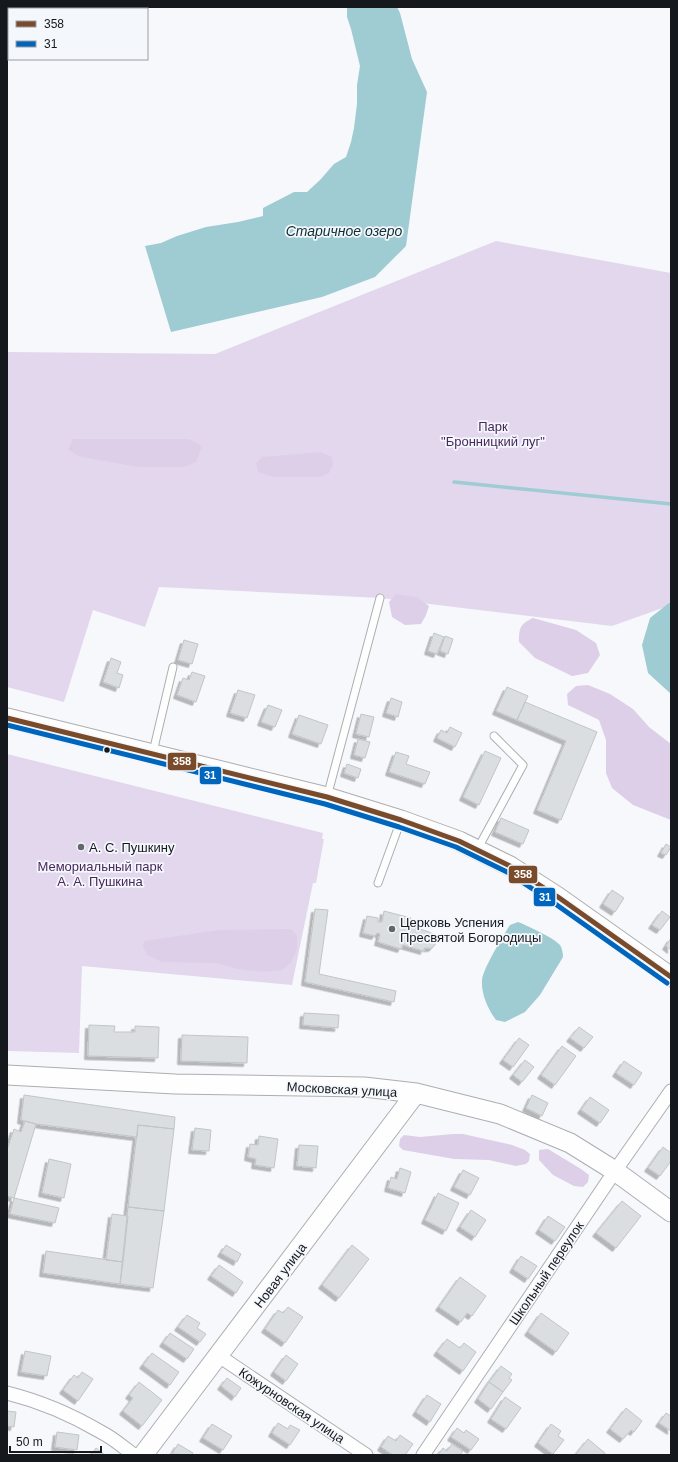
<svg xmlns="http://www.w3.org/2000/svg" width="678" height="1462" font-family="Arial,sans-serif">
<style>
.green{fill:#e3d7ed}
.forest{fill:#ddcfe7}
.water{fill:#9fcbd2}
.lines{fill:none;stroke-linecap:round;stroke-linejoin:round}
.stream{stroke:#9fcbd2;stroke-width:3.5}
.building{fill:#dadee1;stroke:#c2c5c8;filter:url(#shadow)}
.lane-casing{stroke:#acaeb1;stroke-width:9}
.street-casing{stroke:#acaeb1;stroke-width:15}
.secondary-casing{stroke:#acaeb1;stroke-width:21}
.lane{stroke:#fefefe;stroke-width:7}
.street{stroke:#fefefe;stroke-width:13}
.secondary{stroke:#fefefe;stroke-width:19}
.bus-1-casing{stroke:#f4f8fd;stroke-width:8}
.bus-2-casing{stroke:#f4f8fd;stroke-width:8}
.bus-1{stroke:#7a4b2a;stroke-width:5}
.bus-2{stroke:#0065bd;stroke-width:5}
.bus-dot{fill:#15181c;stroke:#f4f8fd;stroke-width:1.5}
.poi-dot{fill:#64666a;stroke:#f4f8fd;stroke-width:1.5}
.labels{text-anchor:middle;stroke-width:3.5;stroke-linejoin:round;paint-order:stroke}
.park-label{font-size:13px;fill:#4a275b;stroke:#f4f8fd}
.poi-label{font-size:13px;fill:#15181c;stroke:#f4f8fd;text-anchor:start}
.street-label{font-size:13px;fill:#15181c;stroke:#f4f8fd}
.water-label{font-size:14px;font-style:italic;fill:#0f2f33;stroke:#f4f8fd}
.line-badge{stroke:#f4f8fd;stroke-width:1.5}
.badge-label{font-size:11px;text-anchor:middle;font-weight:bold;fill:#fff}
</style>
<defs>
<filter id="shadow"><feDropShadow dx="-3.5" dy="3.5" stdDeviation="0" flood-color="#0004"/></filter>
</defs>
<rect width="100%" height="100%" fill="#f6f8fb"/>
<!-- green -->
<path class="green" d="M496,241L671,273V605L612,626L380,598L159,587L145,627L93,610L64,702L7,687V352L215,354Z
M7,754L323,833L322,839H324L316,883H313L292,985L82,966L79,1053L7,1051Z"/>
<!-- forest -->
<path class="forest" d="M73,439H189L202,446L196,462L183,467H139L81,457L68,450Z
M320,452L332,457L333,465L329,473L321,477H273L258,472L256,463L262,457Z
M396,594L417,597L429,606L426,615L421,624L405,625L392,617L389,602Z
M533,618L576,630L596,643L600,655L588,673L572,676L535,658L519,642C519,628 520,624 533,618Z
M588,685L610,694L633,709L649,727L671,744V820L633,805L612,788L606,773V740L599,720L568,705L567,694L576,686Z
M291,929L297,936V949L291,963L282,970L262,972L237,969L216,963L162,962L147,955L143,947L144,941L219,930Z
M453,1134H463L512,1145L525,1150L530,1154L529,1161L526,1164L516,1166L489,1160L454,1159L403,1150L399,1146L400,1139L404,1135L420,1137Z
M548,1149L581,1169L589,1175L588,1182L583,1187L574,1186L553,1175L539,1160V1150Z"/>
<!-- water -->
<path class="water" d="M347,7H397L400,13L412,59L427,92L406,246L375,277L322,297L171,332L145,246L161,243L177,236L206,227L238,222L263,216V208L294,192H307L320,180L334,164L346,157L351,142L354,128L357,104V85L360,66L351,29L347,17Z
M669,603H671V694L648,673L642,645L650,618Z
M518,922C528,926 554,938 560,945C562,948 563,953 563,957L540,995L525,1012L505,1022L496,1020C488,1009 481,994 482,980C483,969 503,936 510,925Z"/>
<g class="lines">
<!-- stream -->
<path class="stream" d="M454,482L671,504"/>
</g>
<!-- building -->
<path class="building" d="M434,633L444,637L437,654L428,651Z
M445,636L453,639L448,654L440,651Z
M184,640L198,644L192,664L178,660Z
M111,658L121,662L117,673L123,675L119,688L103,682Z
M192,672L205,676L196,702L177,695L183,678L189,680Z
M507,687L528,696L517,720L496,711Z
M238,690L255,695L247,718L230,713Z
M391,698L402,702L398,717L386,713Z
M525,702L597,732L561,820L537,810L566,741L517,720Z
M268,705L282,710L275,727L261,722Z
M361,714L374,717L369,737L356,734Z
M299,715L328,725L321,744L292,734Z
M450,727L462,733L455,747L437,738L441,730L447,733Z
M358,739L370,742L365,758L354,755Z
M485,751L501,758L479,805L463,797Z
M396,752L409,756L406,764L430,772L425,784L389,772Z
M347,764L361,769L358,778L344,773Z
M501,818L529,830L523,844L495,832Z
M666,844L671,847L666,855L661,853Z
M612,890L624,898L615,912L603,904Z
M315,909L328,910L319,974L396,991L394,1002L305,982Z
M384,911L411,918L409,925L429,932L435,935L437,938L435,945L432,948H424V951L403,945L401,949L378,942L380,934L377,933L375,936L363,933L367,916L378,918V922H382Z
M662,911L670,917L660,930L652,925Z
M671,938V950L666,946Z
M304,1013L339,1015L338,1028L303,1025Z
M89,1025L115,1026L114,1032H135V1026L159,1027L158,1058L88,1056Z
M579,1027L593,1037L584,1048L570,1038Z
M182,1035L248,1037L247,1063L181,1061Z
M519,1038L529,1045L513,1067L503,1060Z
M562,1046L576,1056L555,1085L541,1075Z
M525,1060L534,1067L522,1082L513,1075Z
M624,1061L642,1073L634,1085L616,1073Z
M24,1095L175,1117L174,1129L138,1125L137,1137L36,1124L21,1120Z
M532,1095L548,1103L542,1116L526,1108Z
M590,1097L609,1110L600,1123L581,1110Z
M25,1121L36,1124L14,1198L7,1196V1150L14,1129L21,1132Z
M138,1125L174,1129L164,1211L128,1207Z
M195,1128L211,1130L209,1151L192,1150Z
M259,1136L278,1139L274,1168L255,1165L256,1159L248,1157L250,1144L258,1145Z
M299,1145L318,1146L316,1168L297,1166Z
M663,1147L671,1153V1161L660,1176L648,1168Z
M49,1159L71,1164L64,1198L42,1193Z
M400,1168L411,1172L405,1193L388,1188L391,1177L397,1179Z
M463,1170L479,1178L470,1195L454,1187Z
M438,1193L459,1203L446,1231L425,1220Z
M14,1198L59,1208L55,1223L10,1214Z
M622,1201L641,1216L616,1248L596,1233Z
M128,1207L164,1211L153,1288L120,1284Z
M471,1210L486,1220L475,1237L460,1227Z
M112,1214L128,1216L123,1262L106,1260Z
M548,1216L565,1227L555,1241L539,1230Z
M226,1245L241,1254L237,1262L221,1253Z
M352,1245L369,1259L339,1298L322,1285Z
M46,1251L123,1262L120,1284L43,1273Z
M521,1256L537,1266L528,1279L513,1269Z
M219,1265L243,1282L236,1293L211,1276Z
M460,1277L486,1296L472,1316L467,1313L461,1322L439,1307Z
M288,1307L303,1317L285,1343L265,1329L278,1310L283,1313Z
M541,1313L569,1333L556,1352L528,1332Z
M187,1315L200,1323L197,1328L206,1334L200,1342L178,1327Z
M170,1333L194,1349L187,1359L163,1343Z
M447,1339L460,1348L464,1343L476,1352L463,1371L437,1352Z
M25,1351L51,1356L47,1376L21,1372Z
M152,1353L179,1372L170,1385L143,1365Z
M286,1355L298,1364L286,1381L274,1372Z
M501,1366L512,1374L509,1378L512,1380L503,1392L489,1382Z
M82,1372L93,1379L78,1401L63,1390L74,1375L78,1378Z
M227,1378L241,1388L235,1397L221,1386Z
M139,1382L162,1400L142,1426L123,1411L133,1398L129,1395Z
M489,1382L503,1392L491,1409L478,1399Z
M427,1395L441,1404L430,1422L416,1412Z
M505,1397L521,1408L506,1429L491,1419Z
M626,1408L642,1421L634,1432L631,1430L623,1439L610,1429Z
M7,1411L16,1412L14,1427L7,1426Z
M666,1413L671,1416V1431L659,1423Z
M278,1423L288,1429L290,1425L300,1430L290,1445L272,1433Z
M212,1424L232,1436L223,1450L203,1438Z
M551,1424L561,1431L558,1436L564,1440L553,1454L538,1443Z
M457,1428L464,1433L466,1430L479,1439L471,1450L451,1437Z
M57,1432L79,1435L77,1450L55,1447Z
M400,1435L413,1444L405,1455H393L381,1447L388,1436L396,1441Z
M588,1439L605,1453L604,1455H577L576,1454Z
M178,1444L193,1453L192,1455L172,1454Z
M452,1444L463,1451L460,1455H438L443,1448L447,1451Z
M96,1448L105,1455H91Z"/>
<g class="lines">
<defs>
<path id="lane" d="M153,752L173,667
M327,797L380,598
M477,850L523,765L494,736
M378,883L401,820"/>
<path id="street" d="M219,1356L366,1455
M7,1393C39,1401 72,1415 101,1432C113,1438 123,1447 134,1455
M423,1455L615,1171L671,1091"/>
<path id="secondary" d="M7,718L327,797L401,820L459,841L510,866L558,897L671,977
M7,1075L175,1084L364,1087L416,1093L500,1114L570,1143L615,1171L671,1212
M143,1455L416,1093"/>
</defs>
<!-- lane casing -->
<use href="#lane" class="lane-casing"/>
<!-- street casing -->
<use href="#street" class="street-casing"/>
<!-- secondary casing -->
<use href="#secondary" class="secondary-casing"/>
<!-- lane -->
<use href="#lane" class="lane"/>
<!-- street -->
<use href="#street" class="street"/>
<!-- secondary -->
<use href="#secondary" class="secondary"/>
<defs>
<path id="bus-1" d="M7,718L327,797L401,820L459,841L510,866L558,897L671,977"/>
<path id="bus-2" d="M7,725L325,804L399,827L456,847L507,872L554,903L667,983"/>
</defs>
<!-- bus-1 casing -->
<use href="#bus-1" class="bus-1-casing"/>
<!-- bus-2 casing -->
<use href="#bus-2" class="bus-2-casing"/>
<!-- bus-1 -->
<use href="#bus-1" class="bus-1"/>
<!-- bus-2 -->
<use href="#bus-2" class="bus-2"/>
</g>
<!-- markers -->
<circle class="bus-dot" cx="107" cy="750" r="3.5"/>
<g class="poi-dot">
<circle cx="81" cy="847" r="4"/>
<circle cx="392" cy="929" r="4"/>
</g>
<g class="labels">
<!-- park labels -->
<g class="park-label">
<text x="493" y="431">Парк<tspan x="493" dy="15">"Бронницкий луг"</tspan></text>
<text x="100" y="871">Мемориальный парк<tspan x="100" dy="15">А. А. Пушкина</tspan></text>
</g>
<!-- poi labels -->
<g class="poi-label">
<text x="89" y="852">А. С. Пушкину</text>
<text x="400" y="927">Церковь Успения<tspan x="400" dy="15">Пресвятой Богородицы</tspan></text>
</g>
<!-- street labels -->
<g class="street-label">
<text transform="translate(342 1089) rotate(3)" y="5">Московская улица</text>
<text transform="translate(546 1273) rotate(-56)" y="5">Школьный переулок</text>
<text transform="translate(280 1275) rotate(-53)" y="5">Новая улица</text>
<text transform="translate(292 1405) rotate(34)" y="5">Кожурновская улица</text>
</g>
<!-- water labels -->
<g class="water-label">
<text x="344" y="236">Старичное озеро</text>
</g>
</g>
<g class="line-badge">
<rect x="167" y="752" width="30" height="19" rx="4" fill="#7a4b2a"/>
<rect x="199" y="766" width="23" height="19" rx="4" fill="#0065bd"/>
<rect x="508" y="865" width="30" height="19" rx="4" fill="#7a4b2a"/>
<rect x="533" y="887" width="23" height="20" rx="4" fill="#0065bd"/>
</g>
<g class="badge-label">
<text x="182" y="765">358</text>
<text x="210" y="779">31</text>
<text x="523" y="878">358</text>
<text x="545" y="901">31</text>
</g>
<!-- border -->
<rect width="678" height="1462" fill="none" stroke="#15181c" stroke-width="16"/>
<!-- legend -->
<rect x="8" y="8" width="140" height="52" fill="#f4f8fd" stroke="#9b9ea3"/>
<rect x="16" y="21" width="20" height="6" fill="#7a4b2a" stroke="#9b9ea3"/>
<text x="44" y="28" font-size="12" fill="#15181c">358</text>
<rect x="16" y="41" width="20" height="6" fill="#0065bd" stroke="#9b9ea3"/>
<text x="44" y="48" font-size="12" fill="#15181c">31</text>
<!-- scale -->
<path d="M10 1446v6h91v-6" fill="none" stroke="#15181c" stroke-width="2"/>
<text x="16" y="1446" font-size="12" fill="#15181c" stroke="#f4f8fd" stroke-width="3" paint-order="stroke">50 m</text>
</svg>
